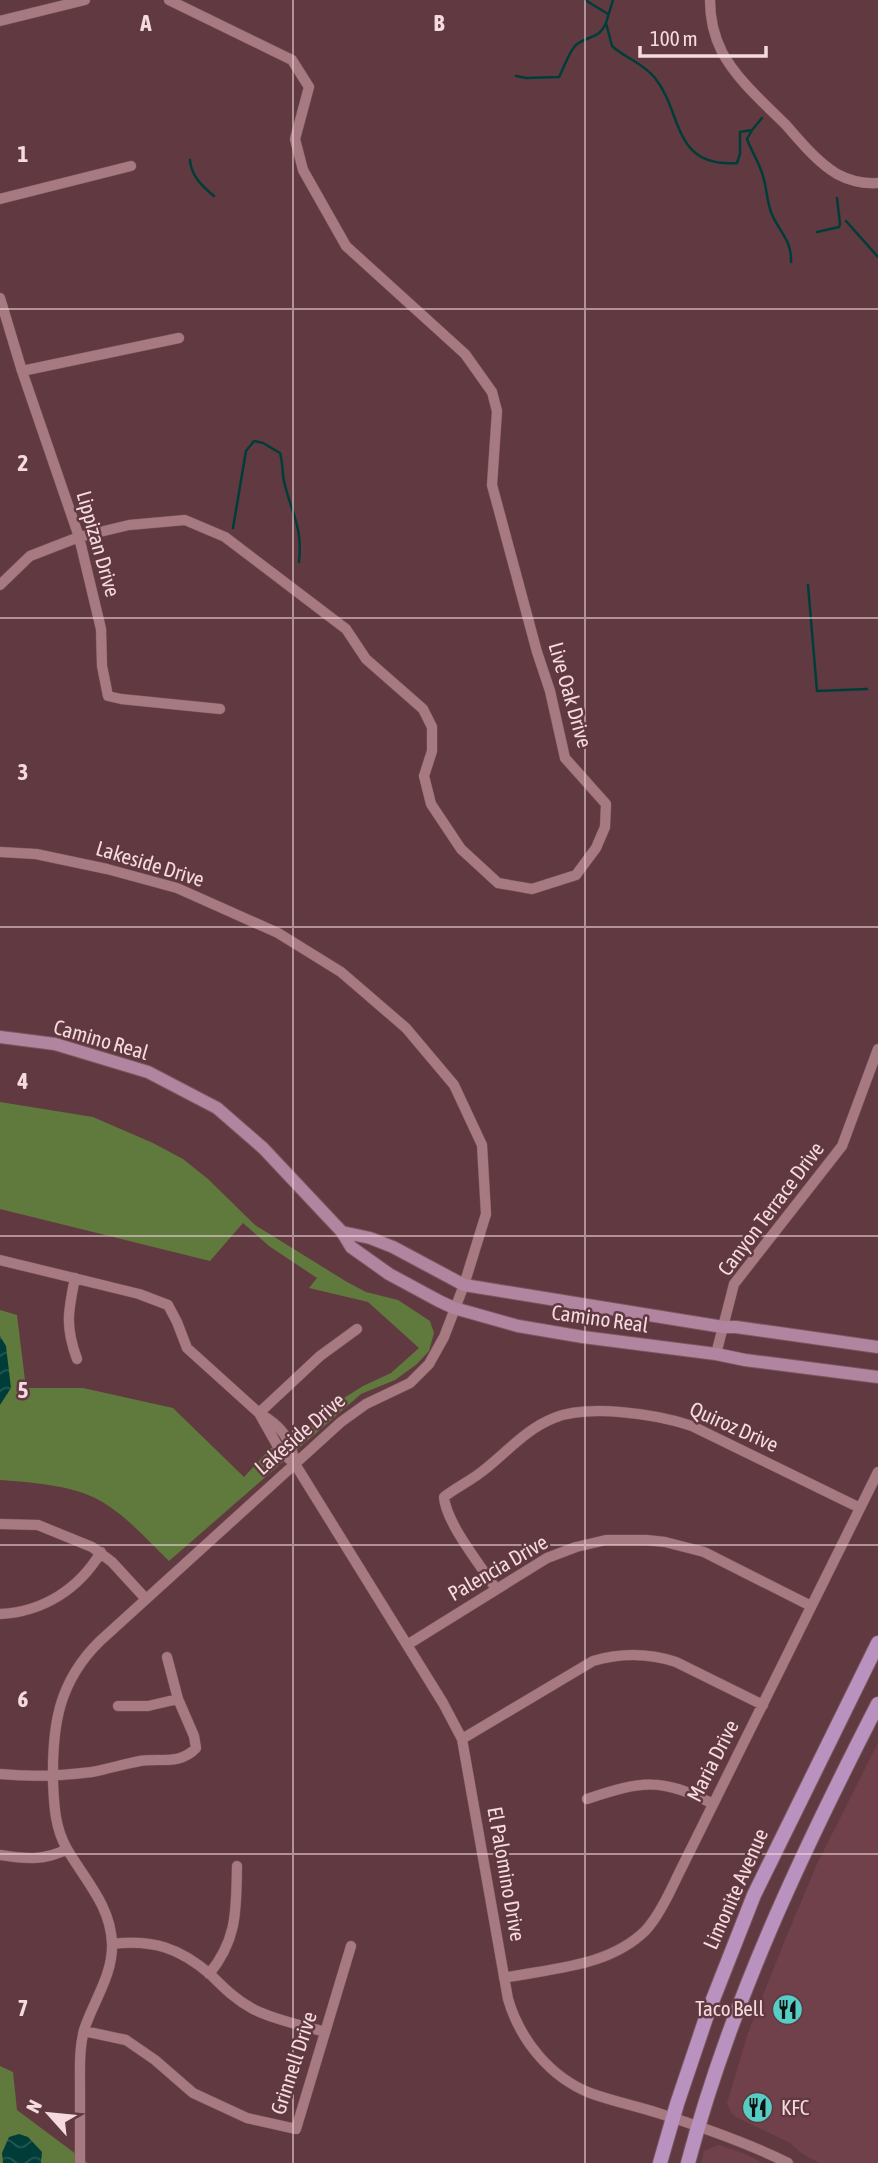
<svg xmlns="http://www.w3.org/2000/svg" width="878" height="2163" font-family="'Asap Condensed',sans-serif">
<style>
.built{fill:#71414b}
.grass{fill:#60793c}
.water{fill:url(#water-waves)}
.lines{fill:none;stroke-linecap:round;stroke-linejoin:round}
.stream{stroke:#003d39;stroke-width:2.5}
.minor-casing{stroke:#7a575e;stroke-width:11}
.secondary-casing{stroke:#7a575e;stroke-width:14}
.primary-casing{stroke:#7a575e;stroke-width:16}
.minor{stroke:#a77981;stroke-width:10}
.secondary{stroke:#b185a0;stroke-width:12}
.primary{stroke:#ba92bf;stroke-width:14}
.grid{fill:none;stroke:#f5dbdf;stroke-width:2;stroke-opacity:0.55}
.labels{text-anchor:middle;stroke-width:5;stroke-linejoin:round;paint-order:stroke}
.street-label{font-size:21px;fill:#f5dbdf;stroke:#613941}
.poi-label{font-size:21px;fill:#f5dbdf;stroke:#613941;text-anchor:end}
.grid-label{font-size:23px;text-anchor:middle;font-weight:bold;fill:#f5dbdf;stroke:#613941;stroke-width:5;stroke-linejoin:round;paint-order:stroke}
</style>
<defs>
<pattern id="water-waves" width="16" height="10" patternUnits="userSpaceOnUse" patternTransform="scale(1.75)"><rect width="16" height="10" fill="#003d39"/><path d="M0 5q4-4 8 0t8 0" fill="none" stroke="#265855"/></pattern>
</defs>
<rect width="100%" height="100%" fill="#613941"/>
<!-- built -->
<path class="built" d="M878,1743V2163H819L801,2153L790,2143L736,2117L731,2112L727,2103L748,2033L785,1940L817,1864Z
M718,2145L743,2153L763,2163H701L704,2151Z"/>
<!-- grass -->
<path class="grass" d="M0,1102L93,1117L153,1143L183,1159L208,1179L255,1225L347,1282L366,1292L398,1300L430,1321L434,1333L429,1351L417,1364L395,1380L361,1394L169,1561C143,1536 116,1503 80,1492C55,1484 26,1482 0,1480V1310L17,1315L26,1388H83L173,1408L244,1477L271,1448L304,1432L336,1403L363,1386L391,1373L419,1348L368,1302L309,1288L317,1278L269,1246L243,1223L210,1261L0,1209Z
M0,2066L13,2072L17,2110L88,2163H0Z"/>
<!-- water -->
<path class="water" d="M0,1336L6,1346L11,1388L0,1405Z
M19,2134L28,2137L42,2152L41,2163H3L2,2153L9,2137Z"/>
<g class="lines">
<!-- stream -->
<path class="stream" d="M585,0L608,14
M613,0L606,23L612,46C625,58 643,63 655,78C683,113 672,168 737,163L740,154V132L752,130L762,118
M516,76L526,78L559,77C564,68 568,54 575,46C586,35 598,41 606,23
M752,130L747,139C752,153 761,165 764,180C767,191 767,201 771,212C778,231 792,239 791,262
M190,160C191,176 203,187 214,196
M846,221L878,257
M817,232L839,227L840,224L837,198
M233,528L246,451L254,441L263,443L280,453C283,463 282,472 284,481C291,513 303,526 299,562
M808,585L817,691L867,689"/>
<defs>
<path id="minor" d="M710,0C710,18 714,36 722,52C737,80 764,103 786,125C801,142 817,162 837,174C850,181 863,184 878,183
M0,21L85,0
M0,199L131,166
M0,298L22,371L79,537L101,629L102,666L108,696L121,699L220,709
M22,371L179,338
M0,585L30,556L79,537L129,525L185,520L225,537L346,629L366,659L423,709L432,727V751L424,776L431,804L461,849L498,883L532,889L576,875L596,848L605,827L606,804L565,758L550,691L537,652L492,485L497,411L492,392L465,354L346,246L303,170L295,139L309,87L292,60L169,0
M0,852L36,854L107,869L177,888L278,933L341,972L406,1028L454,1085L482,1145L486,1214L464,1285L444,1337L429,1364L410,1383L366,1404L341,1422L100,1641C58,1682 52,1726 53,1782C54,1806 55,1828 67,1849C85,1880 111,1906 112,1944C113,1975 93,2002 84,2030C79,2049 80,2069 80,2088C80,2113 80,2138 80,2163
M0,1260L139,1294L168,1305L177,1322L187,1348L259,1413L320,1356L357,1329
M75,1278C68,1312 65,1326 77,1359
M716,1354L734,1284L842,1146L878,1049
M295,1464C290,1438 282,1426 259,1413L281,1452L295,1464L443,1703L462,1739L508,1999C520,2040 550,2077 590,2093C612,2101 636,2106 658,2113C702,2127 746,2142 788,2163
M0,1524L38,1525L92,1547L112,1562L146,1599
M496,1589C481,1566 446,1523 444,1497C457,1487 472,1480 484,1470C507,1452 526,1429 554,1418C588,1404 657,1414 692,1426L860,1508
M0,1614C43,1612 79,1589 101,1552
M407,1645L547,1558L576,1547L606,1540H646L665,1542L704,1552L811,1606
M118,1706H148L178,1699
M462,1739L593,1661C620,1653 648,1653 676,1662L763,1705
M0,1774C31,1777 61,1776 92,1772C108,1769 124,1764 140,1761C161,1758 180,1765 196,1748L194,1736L178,1699L167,1657
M587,1799C641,1781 661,1777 713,1804
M0,1855C24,1859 45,1861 67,1849
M112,1944C153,1939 180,1948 211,1975C224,1988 236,2000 253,2009C274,2020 301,2025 325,2032
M209,1974C238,1939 236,1909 237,1866
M504,1978C552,1968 609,1967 646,1930C661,1913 671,1889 681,1869L878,1472
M84,2031L126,2040L155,2060L193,2093L247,2118L296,2129L351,1946"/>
<path id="secondary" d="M0,1037L55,1044L148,1072L217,1108L263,1148L342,1232L351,1247L389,1274L439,1301L454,1308L518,1326L583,1337L716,1354L745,1360L878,1377
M342,1232L370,1238L393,1247L464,1285L723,1327H736L878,1347"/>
<path id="primary" d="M660,2163L677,2104L708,2012L754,1895L878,1643
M688,2163C731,2001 802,1852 878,1704"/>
</defs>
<!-- minor casing -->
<use href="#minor" class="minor-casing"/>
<!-- secondary casing -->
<use href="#secondary" class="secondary-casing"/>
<!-- primary casing -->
<use href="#primary" class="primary-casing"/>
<!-- minor -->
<use href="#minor" class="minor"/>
<!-- secondary -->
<use href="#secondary" class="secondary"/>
<!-- primary -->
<use href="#primary" class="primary"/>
</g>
<!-- grid -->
<path class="grid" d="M293,0V2163M585,0V2163M0,309H878M0,618H878M0,927H878M0,1236H878M0,1545H878M0,1854H878"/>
<!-- icons -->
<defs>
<symbol id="restaurant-disc" viewBox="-11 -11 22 22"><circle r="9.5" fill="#56cec4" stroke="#613941"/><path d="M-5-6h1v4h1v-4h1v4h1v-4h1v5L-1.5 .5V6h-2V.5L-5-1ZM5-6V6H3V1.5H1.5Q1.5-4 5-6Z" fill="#111"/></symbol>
</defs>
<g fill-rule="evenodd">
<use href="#restaurant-disc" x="770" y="1992" width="35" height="35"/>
<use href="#restaurant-disc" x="740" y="2090" width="35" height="35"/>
</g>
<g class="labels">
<!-- street labels -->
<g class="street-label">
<text transform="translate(98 544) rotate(74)" y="7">Lippizan Drive</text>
<text transform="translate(570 695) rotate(74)" y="7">Live Oak Drive</text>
<text transform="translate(150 864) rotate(17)" y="7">Lakeside Drive</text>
<text transform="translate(101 1040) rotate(16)" y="7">Camino Real</text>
<text transform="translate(771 1209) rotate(-53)" y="7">Canyon Terrace Drive</text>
<text transform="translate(600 1319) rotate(8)" y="7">Camino Real</text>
<text transform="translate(734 1427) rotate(24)" y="7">Quiroz Drive</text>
<text transform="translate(300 1434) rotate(-41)" y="7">Lakeside Drive</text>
<text transform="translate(498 1568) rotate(-30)" y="7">Palencia Drive</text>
<text transform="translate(713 1761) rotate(-63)" y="7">Maria Drive</text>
<text transform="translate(506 1874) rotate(80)" y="7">El Palomino Drive</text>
<text transform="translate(736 1889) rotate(-66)" y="7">Limonite Avenue</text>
<text transform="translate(294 2063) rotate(-72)" y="7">Grinnell Drive</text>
</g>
<!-- poi labels -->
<g class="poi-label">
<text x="764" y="2016">Taco Bell</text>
<text x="781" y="2115" text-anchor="start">KFC</text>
</g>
</g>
<g class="grid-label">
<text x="146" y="31">A</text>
<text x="439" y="31">B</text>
<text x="23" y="162">1</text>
<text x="23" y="471">2</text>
<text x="23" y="780">3</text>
<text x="23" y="1089">4</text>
<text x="23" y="1398">5</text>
<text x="23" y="1707">6</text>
<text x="23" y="2016">7</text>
</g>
<!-- north arrow -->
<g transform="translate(49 2114) rotate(297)" stroke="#613941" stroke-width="5" paint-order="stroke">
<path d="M0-5L12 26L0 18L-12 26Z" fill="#f5dbdf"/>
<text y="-10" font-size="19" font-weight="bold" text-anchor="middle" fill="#f5dbdf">N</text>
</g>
<!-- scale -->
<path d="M640 46v10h126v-10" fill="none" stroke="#f5dbdf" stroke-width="3.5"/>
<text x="650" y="46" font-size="21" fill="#f5dbdf" stroke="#613941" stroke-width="5" paint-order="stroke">100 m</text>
</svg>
